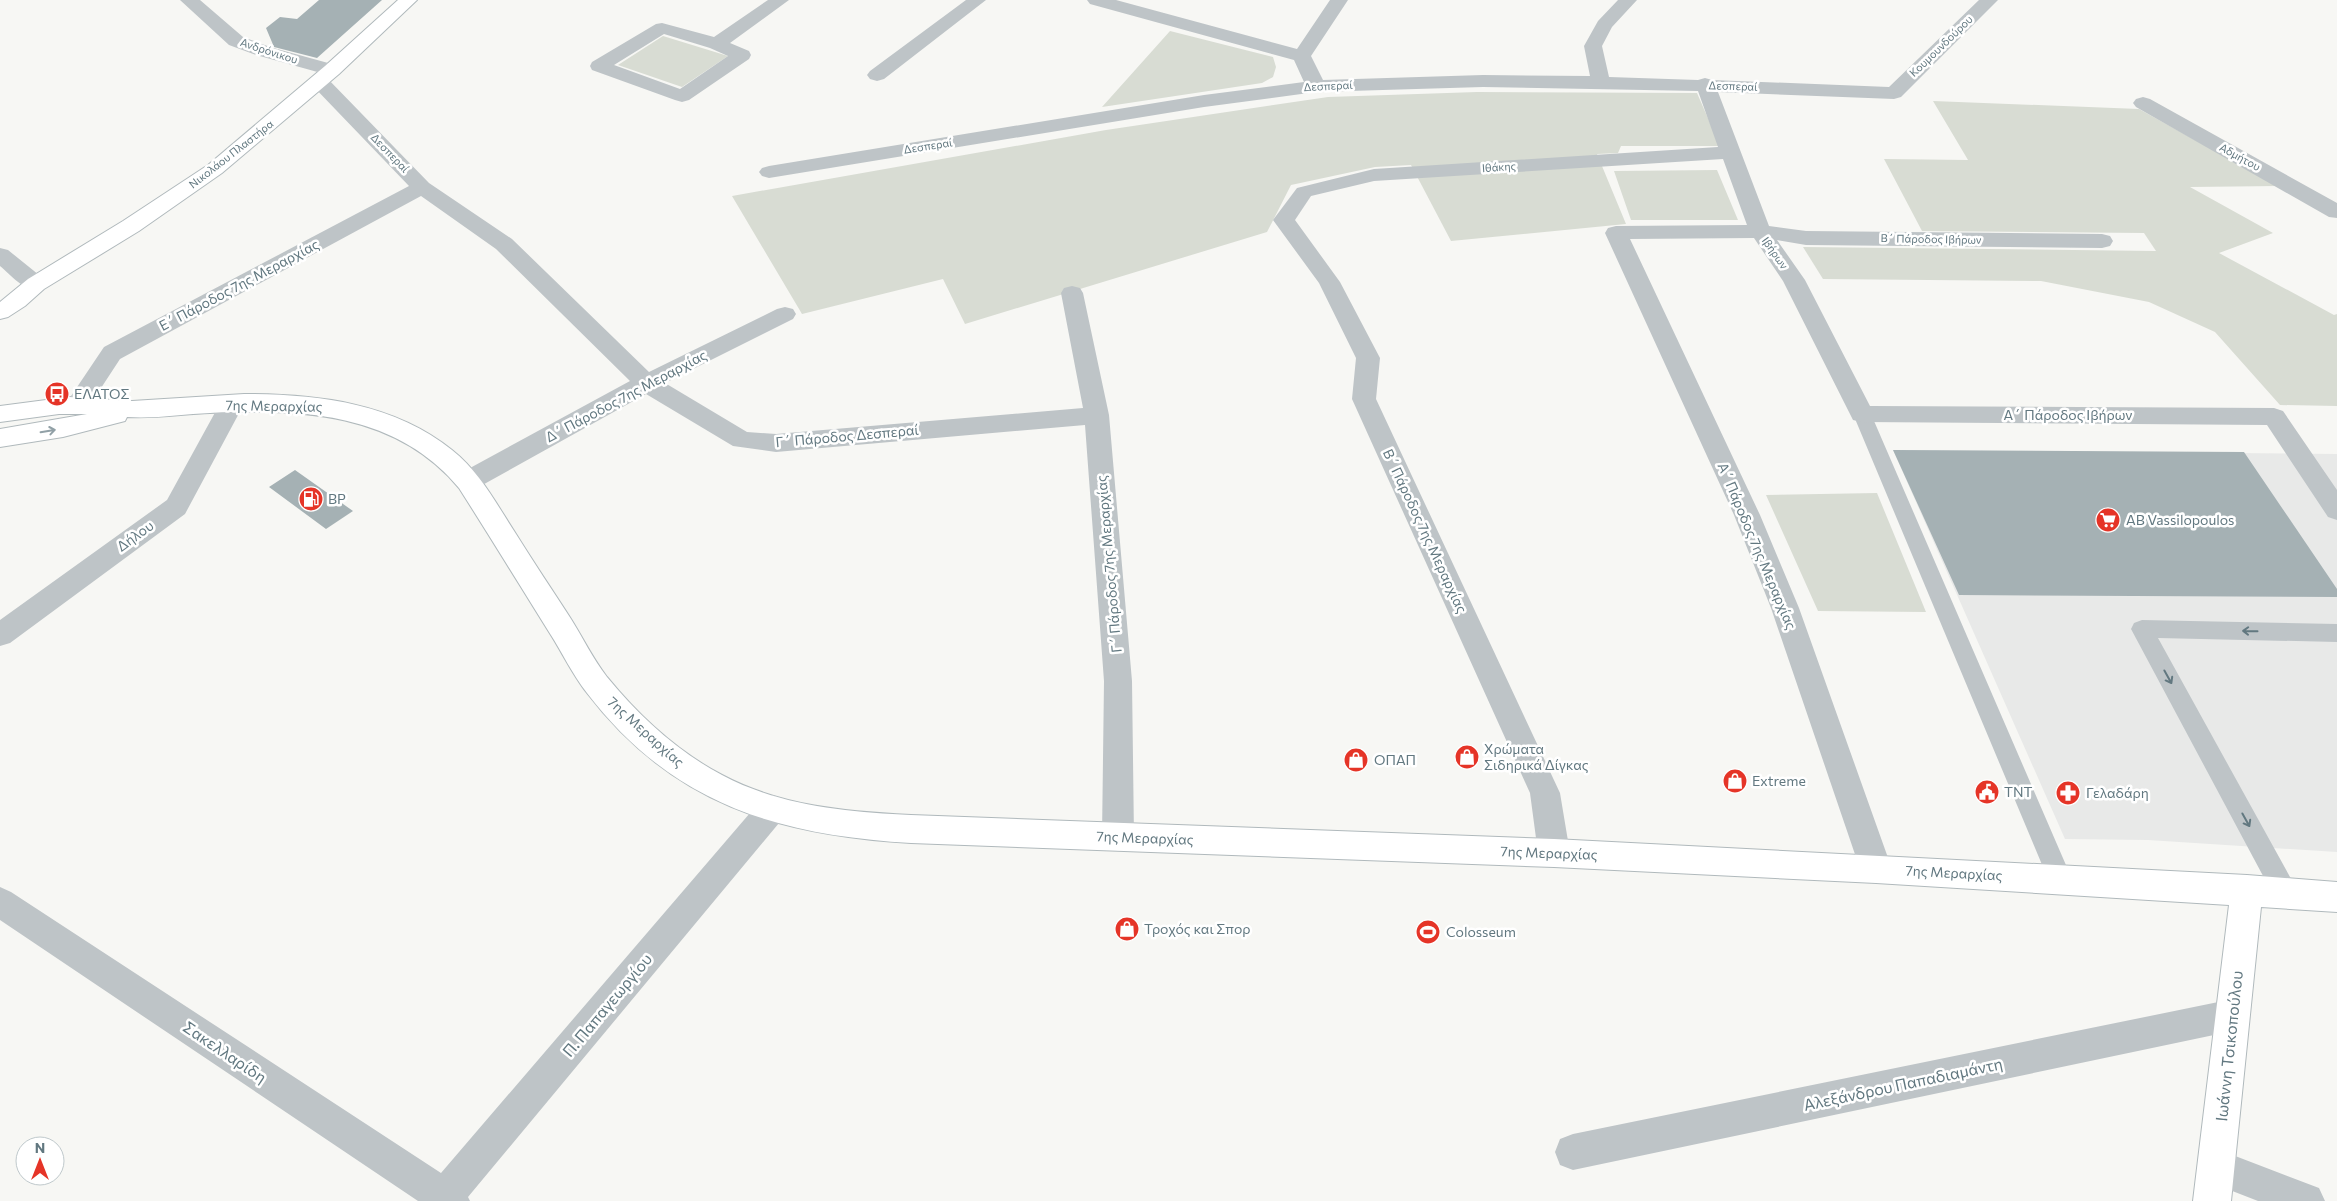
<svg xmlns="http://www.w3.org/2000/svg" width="2337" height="1201" font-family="Commissioner,sans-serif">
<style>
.built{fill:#e8e9e8}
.green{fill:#d8dcd3}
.building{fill:#a5b1b4}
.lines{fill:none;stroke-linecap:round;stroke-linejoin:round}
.secondary-casing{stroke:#b0b9bc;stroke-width:2}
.lane{fill:#bec4c7;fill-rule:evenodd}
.street{fill:#bec4c7;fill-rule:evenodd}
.secondary{fill:#fff;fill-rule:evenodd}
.oneway{stroke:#91a0a6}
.oneway2{stroke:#627880}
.labels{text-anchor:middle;stroke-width:5;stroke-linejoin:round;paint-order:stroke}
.far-street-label{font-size:11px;fill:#627880;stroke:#fff}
.street-label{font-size:14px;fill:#627880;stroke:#fff}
.poi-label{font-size:14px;fill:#627880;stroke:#fff;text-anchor:start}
.near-street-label{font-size:16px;fill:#627880;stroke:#fff}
</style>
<rect width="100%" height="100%" fill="#f7f7f4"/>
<!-- built -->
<path class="built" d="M1893,450L2337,454V852L2148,840L2065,839Z"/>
<!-- green -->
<path class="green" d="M1170,31L1273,57L1276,67L1273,77L1262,83L1102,107Z
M663,36L728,56L682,87L618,65Z
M1477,92L1697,93L1720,146H1621L1618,153L1597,154L1626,224L1451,241L1411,165L1375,167L1291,185L1267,232L965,324L943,279L802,314L732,196L1106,130L1328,97Z
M1933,101L2139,109L2278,186L2190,187L2273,233L2219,253L2334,315L2337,314V406L2280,405L2215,332L2149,302L2041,281L1823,279L1803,247L2156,251L2144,233L1922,231L1884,159L1968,160Z
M1717,170L1738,220H1631L1614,171Z
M1877,493L1926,612L1818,611L1766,495Z"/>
<!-- building -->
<path class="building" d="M319,0H382L317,58L274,47L266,28L280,17L297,19Z
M1893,450L2244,452L2337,589V597L1959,595Z
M295,470L353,511L326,529L269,487Z"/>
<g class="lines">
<defs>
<path id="secondary" d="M398,0H417L339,74L222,173L139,231L44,289L25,306L8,317L0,319V302L28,279L123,221L208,165L325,66Z
M244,394C317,394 394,403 452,450C480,472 497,505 516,534C534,563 553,591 571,619C583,638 593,659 607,677C638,715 678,752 722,775C780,806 847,812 911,815L1554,839L2247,875L2337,882V912L2261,907L2231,1201H2193L2229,905L1876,883L1554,867L911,843C777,835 672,804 587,693C572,674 562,652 549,632C519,584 489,535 459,488C397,413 300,408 210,413C183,414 155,419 127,417L125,421L63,437L0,447V429L87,414H59L0,422V406L69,397L132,401Z"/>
</defs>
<!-- secondary casing -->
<use href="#secondary" class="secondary-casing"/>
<!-- lane -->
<path class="lane" d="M1862,407L1869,409L1871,414L2072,879L2069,887L2060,890L2051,887L2048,879L1853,414L1855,409Z
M2142,620L2337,624V642L2158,638L2295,886L2298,894L2295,902L2286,905L2277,902L2131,629L2134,623Z"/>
<!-- street -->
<path class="street" d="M180,0H200L243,37L270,47L339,66L341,70L339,74L332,76L256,55L229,45Z
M768,0H789L730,43L749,51L751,55L749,59L689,100L682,102L675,100L592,70L590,66L592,62L656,24L662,23L714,37ZM664,34L710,48L728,56L680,89L614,65Z
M966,0H986L884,79L877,81L870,79L867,75L870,71Z
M1087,0H1116L1297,49L1330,0H1348L1311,56L1323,80L1483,75L1590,76L1584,46L1598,21L1618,0H1637L1612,27L1602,46L1609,77L1698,80L1705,78L1712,80L1889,87L1979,0H1998L1901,97L1894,99L1718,92L1769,226L1806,231L2102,234L2110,236L2113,241L2110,246L2102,248L1806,245L1777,240L1805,280L1870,406L2274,408L2283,411L2337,490V520L2328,517L2267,425L1862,422L1853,420L1783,281L1754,238L1630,239L1760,515L1799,608L1892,869L1887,879L1876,883L1865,879L1860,869L1771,608L1734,515L1605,233L1608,228L1616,226L1747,225L1723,159L1374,181L1311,196L1295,220L1340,282L1380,358L1376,399L1560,793L1570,853L1565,863L1554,867L1543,863L1538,853L1530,793L1352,399L1356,358L1319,283L1273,220L1297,188L1374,169L1718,147L1698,91L1483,87L1316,92L1204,107L769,178L762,176L759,172L762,168L769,166L1204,95L1304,82L1294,60L1090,4Z
M319,75L326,77L429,183L512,239L649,372L777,309L785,307L793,309L796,314L793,319L665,383L747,432L776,434L1083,408L1061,293L1064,288L1072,286L1080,288L1083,293L1109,415L1132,681L1134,837L1129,847L1118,851L1107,847L1102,837L1104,681L1085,425L776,452L733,446L646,394L477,488L468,490L459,488L455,481L459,474L630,381L496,249L421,196L120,359L86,411L77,413L68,411L65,405L104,347L409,186L312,85L309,81L312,77Z
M2143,97L2150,99L2337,203V218L2329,217L2136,107L2133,103L2136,99Z
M0,248L8,250L44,279L47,284L44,289C26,294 13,277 0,266Z
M232,396L241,398L244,404L185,514L10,643L0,646V620L167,500L223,398Z
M773,795L784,799L788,808L784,817L468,1197L470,1201H418L0,920V887L11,892L441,1173L762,799Z
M2233,999L2245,1003L2250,1015L2245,1027L2233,1031L1573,1170L1560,1165L1555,1152L1560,1139L1573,1134Z
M2217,1149L2319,1188L2325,1201H2258L2204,1180L2199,1167L2204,1154Z"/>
<!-- secondary -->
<use href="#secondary" class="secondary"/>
</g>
<!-- one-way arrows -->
<defs><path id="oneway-shaft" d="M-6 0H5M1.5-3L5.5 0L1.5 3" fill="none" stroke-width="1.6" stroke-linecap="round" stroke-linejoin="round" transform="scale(1.25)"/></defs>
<use class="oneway" href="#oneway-shaft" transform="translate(48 431) rotate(-9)"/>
<g class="oneway2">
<use href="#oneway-shaft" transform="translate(2250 631) rotate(-179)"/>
<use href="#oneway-shaft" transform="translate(2168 677) rotate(61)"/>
<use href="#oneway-shaft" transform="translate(2246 820) rotate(61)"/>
</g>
<!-- icons -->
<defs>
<symbol id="bus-disc" viewBox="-11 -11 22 22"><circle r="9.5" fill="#e53427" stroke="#fff"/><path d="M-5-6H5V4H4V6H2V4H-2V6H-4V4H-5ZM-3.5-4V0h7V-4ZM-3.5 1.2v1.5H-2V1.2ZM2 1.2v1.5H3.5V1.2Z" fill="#fff"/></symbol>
<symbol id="fuel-disc" viewBox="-11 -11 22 22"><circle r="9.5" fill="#e53427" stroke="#fff"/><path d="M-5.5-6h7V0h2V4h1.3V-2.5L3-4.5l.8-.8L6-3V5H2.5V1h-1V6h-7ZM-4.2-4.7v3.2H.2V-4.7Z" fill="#fff"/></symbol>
<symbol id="supermarket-disc" viewBox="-11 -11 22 22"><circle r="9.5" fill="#e53427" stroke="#fff"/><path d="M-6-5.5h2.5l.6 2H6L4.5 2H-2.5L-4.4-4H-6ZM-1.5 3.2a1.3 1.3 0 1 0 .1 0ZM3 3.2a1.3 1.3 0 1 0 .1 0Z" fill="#fff"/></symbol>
<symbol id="shop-disc" viewBox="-11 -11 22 22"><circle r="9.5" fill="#e53427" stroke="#fff"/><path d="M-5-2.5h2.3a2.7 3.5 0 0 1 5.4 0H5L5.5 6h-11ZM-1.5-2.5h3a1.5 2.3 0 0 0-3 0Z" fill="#fff"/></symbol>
<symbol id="civic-disc" viewBox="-11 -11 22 22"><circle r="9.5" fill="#e53427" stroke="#fff"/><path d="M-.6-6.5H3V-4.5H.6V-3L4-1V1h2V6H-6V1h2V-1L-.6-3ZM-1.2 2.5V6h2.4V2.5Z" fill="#fff"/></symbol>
<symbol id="pharmacy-disc" viewBox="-11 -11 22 22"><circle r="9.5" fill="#e53427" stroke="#fff"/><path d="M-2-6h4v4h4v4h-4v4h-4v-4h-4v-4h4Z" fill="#fff"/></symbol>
<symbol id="stadium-disc" viewBox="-11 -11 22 22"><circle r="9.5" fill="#e53427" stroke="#fff"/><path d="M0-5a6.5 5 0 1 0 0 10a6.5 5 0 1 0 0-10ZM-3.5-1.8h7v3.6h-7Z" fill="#fff"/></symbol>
</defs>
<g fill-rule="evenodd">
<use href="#bus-disc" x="43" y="380" width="28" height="28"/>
<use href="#fuel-disc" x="297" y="485" width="28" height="28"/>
<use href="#supermarket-disc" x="2094" y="506" width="28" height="28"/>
<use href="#shop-disc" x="1453" y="743" width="28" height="28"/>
<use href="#shop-disc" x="1342" y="746" width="28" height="28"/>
<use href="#shop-disc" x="1721" y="767" width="28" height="28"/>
<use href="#civic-disc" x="1973" y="778" width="28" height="28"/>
<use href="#pharmacy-disc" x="2054" y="779" width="28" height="28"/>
<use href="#shop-disc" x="1113" y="915" width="28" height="28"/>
<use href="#stadium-disc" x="1414" y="918" width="28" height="28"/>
</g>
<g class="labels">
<!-- far-street labels -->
<g class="far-street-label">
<text transform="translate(1941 46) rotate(-44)" y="4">Κουμουνδούρου</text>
<text transform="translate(269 51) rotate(18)" y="4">Ανδρόνικου</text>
<text transform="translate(1328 86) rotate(-3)" y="4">Δεσπεραί</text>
<text transform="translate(1733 86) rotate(2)" y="4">Δεσπεραί</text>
<text transform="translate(928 146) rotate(-9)" y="4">Δεσπεραί</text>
<text transform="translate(390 153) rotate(46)" y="4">Δεσπεραί</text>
<text transform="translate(231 154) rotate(-38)" y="4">Νικολάου Πλαστήρα</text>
<text transform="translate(2240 157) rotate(29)" y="4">Αδμήτου</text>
<text transform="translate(1499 167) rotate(-4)" y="4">Ιθάκης</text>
<text transform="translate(1931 239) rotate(1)" y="4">Β΄ Πάροδος Ιβήρων</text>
<text transform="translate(1775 253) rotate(55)" y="4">Ιβήρων</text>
</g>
<!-- street labels -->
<g class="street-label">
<text transform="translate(239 285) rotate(-28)" y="5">Ε΄ Πάροδος 7ης Μεραρχίας</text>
<text transform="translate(626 396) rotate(-28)" y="5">Δ΄ Πάροδος 7ης Μεραρχίας</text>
<text transform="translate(274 406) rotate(1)" y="5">7ης Μεραρχίας</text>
<text x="2068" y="420">Α΄ Πάροδος Ιβήρων</text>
<text transform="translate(847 436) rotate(-5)" y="5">Γ΄ Πάροδος Δεσπεραί</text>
<text transform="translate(1425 531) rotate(65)" y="5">Β΄ Πάροδος 7ης Μεραρχίας</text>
<text transform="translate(135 536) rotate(-36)" y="5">Δήλου</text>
<text transform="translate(1757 546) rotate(67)" y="5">Α΄ Πάροδος 7ης Μεραρχίας</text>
<text transform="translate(1109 564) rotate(-95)" y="5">Γ΄ Πάροδος 7ης Μεραρχίας</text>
<text transform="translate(646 732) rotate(42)" y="5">7ης Μεραρχίας</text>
<text transform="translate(1145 838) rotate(2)" y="5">7ης Μεραρχίας</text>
<text transform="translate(1549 853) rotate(2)" y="5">7ης Μεραρχίας</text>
<text transform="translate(1954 873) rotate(3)" y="5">7ης Μεραρχίας</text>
</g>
<!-- poi labels -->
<g class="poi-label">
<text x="74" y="399">ΕΛΑΤΟΣ</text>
<text x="328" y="504">BP</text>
<text x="2126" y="525">AB Vassilopoulos</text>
<text x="1484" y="754">Χρώματα<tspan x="1484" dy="16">Σιδηρικά Δίγκας</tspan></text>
<text x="1374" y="765">ΟΠΑΠ</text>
<text x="1752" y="786">Extreme</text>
<text x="2004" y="797">ΤΝΤ</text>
<text x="2086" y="798">Γελαδάρη</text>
<text x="1144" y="934">Τροχός και Σπορ</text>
<text x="1446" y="937">Colosseum</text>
</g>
<!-- near-street labels -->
<g class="near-street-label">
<text transform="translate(607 1005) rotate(-50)" y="6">Π. Παπαγεωργίου</text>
<text transform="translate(2229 1046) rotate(-84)" y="6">Ιωάννη Τσικοπούλου</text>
<text transform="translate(225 1052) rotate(34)" y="6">Σακελλαρίδη</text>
<text transform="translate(1903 1084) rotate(-12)" y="6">Αλεξάνδρου Παπαδιαμάντη</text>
</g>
</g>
<!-- north arrow -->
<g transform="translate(40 1161)"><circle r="24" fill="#ffffff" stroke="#c0c9cc"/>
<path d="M0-4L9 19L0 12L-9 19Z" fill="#e53427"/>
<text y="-8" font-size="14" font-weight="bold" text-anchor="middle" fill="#627880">N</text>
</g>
</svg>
